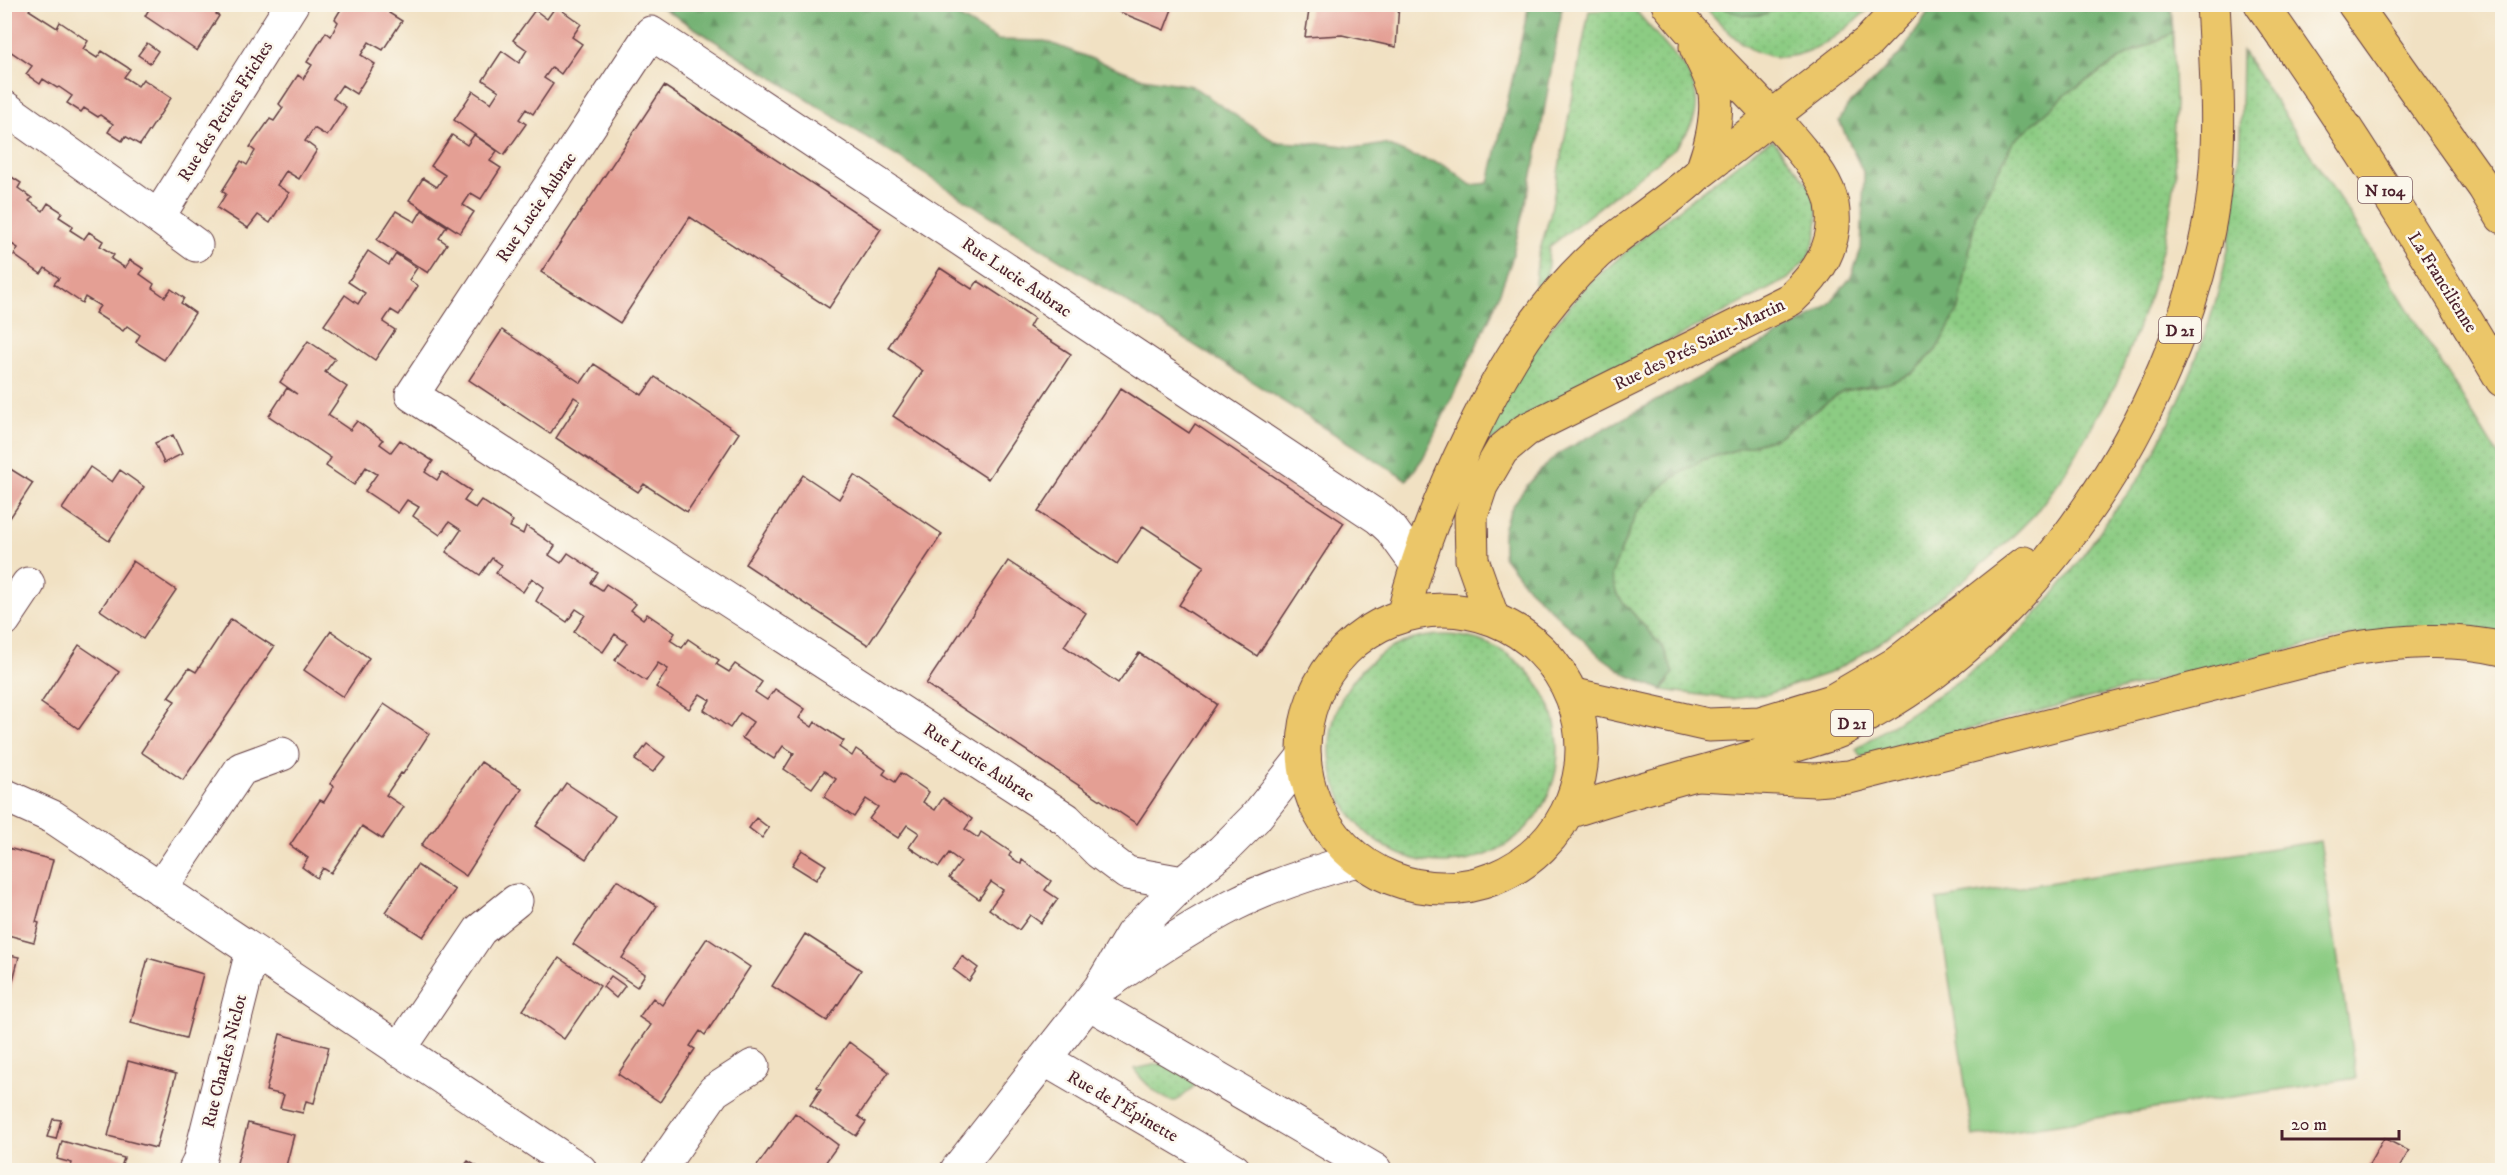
<svg xmlns="http://www.w3.org/2000/svg" width="2507" height="1175" font-family="'IM FELL DW Pica',serif">
<style>
.grass{fill:url(#grass-dots);stroke:#6b7657;stroke-width:1.5}
.forest{fill:url(#forest-firs);stroke:#5e684e;stroke-width:1.5}
.garden{fill:#8ccc83;stroke:#6b7657;stroke-width:1.5}
.building{fill:#e49f94}
.lines{fill:none;stroke-linecap:round;stroke-linejoin:round}
.minor-casing{stroke:#633c42;stroke-width:35}
.major-casing{stroke:#633c42;stroke-width:35}
.highway-casing{stroke:#633c42;stroke-width:35}
.minor{stroke:#fff;stroke-width:33}
.major{stroke:#ebc669;stroke-width:33}
.highway{stroke:#ebc669;stroke-width:33}
.labels{text-anchor:middle;stroke-width:5;stroke-linejoin:round;paint-order:stroke}
.shield{fill:#fbf7ec;stroke:#7f6065;stroke-width:1.5}
.shield-label{font-size:16px;font-weight:bold;fill:#4a1f2b}
.street-label{font-size:18px;fill:#4a1f2b;stroke:#fbf7ec}
</style>
<defs>
<pattern id="grass-dots" width="8" height="8" patternUnits="userSpaceOnUse" patternTransform="scale(1.5)"><rect width="8" height="8" fill="#8ccc83"/><path d="M2 2h.1M6 6h.1" fill="none" stroke="#7aaf71" stroke-width="1.8" stroke-linecap="round"/></pattern>
<pattern id="forest-firs" width="22" height="20" patternUnits="userSpaceOnUse" patternTransform="scale(1.5)"><rect width="22" height="20" fill="#71b071"/><path d="M5 1l3.5 6h-7zM16 11l3.5 6h-7z" fill="#5f8f5d"/></pattern>
</defs>
<rect width="100%" height="100%" fill="#fbf7ec"/>
<filter id="ink" filterUnits="userSpaceOnUse"><feTurbulence type="fractalNoise" baseFrequency=".0167" numOctaves="2"/><feDisplacementMap in="SourceGraphic" scale="12" xChannelSelector="R" yChannelSelector="G"/><feConvolveMatrix kernelMatrix="1 2 1 2 8 2 1 2 1" color-interpolation-filters="sRGB"/></filter>
<filter id="wash" filterUnits="userSpaceOnUse"><feTurbulence type="fractalNoise" baseFrequency=".008" numOctaves="4" result="noise"/><feDisplacementMap in="SourceGraphic" scale="24" xChannelSelector="R" yChannelSelector="G"/><feGaussianBlur stdDeviation="1.35" result="paint"/><feColorMatrix in="noise" values="0 0 0 0 0 0 0 0 0 0 0 0 0 0 0 0 0 1.4 0 .05"/><feComposite in="paint" operator="in"/></filter>
<g filter="url(#wash)">
<rect width="100%" height="100%" fill="#f1e1c3"/>
<!-- grass -->
<path class="grass" d="M1624,5L1632,6L1687,71C1704,102 1697,123 1675,148L1549,247L1547,276L1537,288L1535,283L1538,257L1550,215L1589,11L1607,10Z
M1703,5H1719L1726,9L1773,11L1779,5H1873C1839,36 1790,79 1743,44C1728,33 1715,18 1703,5Z
M2173,33L2175,104L2173,142L2176,174L2168,226L2151,292L2116,385L2061,479L2034,515L2003,546L1960,583L1871,649L1832,672L1768,694L1731,699L1662,690L1669,682L1664,649L1617,595L1610,575L1637,512L1667,481L1702,460L1778,437L1843,391L1889,383L1913,373L1936,350L1959,309L1976,213L2013,142L2069,92L2125,56Z
M2242,51L2347,210L2502,462V634L2354,635L2166,678L1861,757L1856,749C1912,711 1973,676 2022,629C2055,597 2081,559 2106,522C2120,502 2138,483 2149,462C2180,403 2206,342 2222,277C2240,204 2241,126 2242,51Z
M1773,140L1811,188L1818,209L1817,234L1808,258L1788,279L1595,380L1487,443L1485,441L1530,353L1588,284L1647,234L1759,147Z
M1330 749a114 114 0 1 1 228 0a114 114 0 1 1-228 0Z
M1163,1063L1201,1080C1196,1084 1180,1101 1175,1101C1163,1102 1140,1078 1134,1069Z"/>
<!-- forest -->
<path class="forest" d="M658,5H938L998,40L1045,41L1143,78L1192,86L1275,142L1328,144L1361,148L1385,144L1413,156L1445,165L1471,185L1489,183L1529,5H1561L1562,8L1536,158L1511,262L1492,313L1423,458L1407,480Z
M1719,5H1779C1763,21 1737,17 1719,5Z
M1933,5H2171L2173,33L2125,56L2069,92L2013,142L1976,213L1959,309L1936,350L1913,373L1889,383L1843,391L1778,437L1702,460L1668,481L1637,512L1611,575L1617,595L1664,649L1673,673L1662,690L1627,675L1599,655L1528,588L1503,556C1503,547 1502,536 1504,527C1511,499 1540,469 1561,452L1804,321L1829,304L1851,277L1861,249L1864,174L1839,121L1847,107L1903,51Z"/>
<!-- garden -->
<path class="garden" d="M2320,841L2356,1078L1973,1137L1937,900Z"/>
<g id="blocks">
<!-- building -->
<path class="building" d="M4,4H34L29,10L57,28L60,22L88,41L83,49L97,58L102,51L130,69L124,77L138,86L143,79L171,98L140,145L125,136L122,141L108,132L113,124L100,115L98,117L84,108L81,112L67,103L72,96L59,87L57,88L43,79L40,84L26,74L32,66L4,47Z
M152,4H222L216,14L219,16L197,51L145,16Z
M344,4H395L389,13L402,21L383,50L369,42L361,55L375,64L356,94L342,85L333,98L346,107L327,136L314,128L305,141L317,150L299,179L286,171L277,185L289,193L270,223L258,215L248,228L217,208L226,194L222,191L241,161L247,165L255,151L250,147L270,119L274,121L283,108L279,104L298,75L303,79L312,65L307,62L326,32L331,36L338,22L335,19Z
M1100,4H1174L1164,30Z
M1310,4H1399L1396,47L1342,35L1305,37Z
M556,6L581,24L572,37L582,44L561,74L552,67L544,78L553,84L533,114L526,109L519,119L526,124L504,155L454,120L473,91L491,103L499,91L483,80L502,51L519,63L527,50L513,40L535,10L547,19Z
M147,43L158,51L150,63L138,55Z
M664,86L881,229L829,308L690,217L620,323L541,272Z
M452,135L467,145L474,135L497,151L490,161L501,168L481,199L471,193L463,205L474,212L460,233L409,200L423,178L437,187L445,175L431,166Z
M7,174L21,183L18,188L32,198L29,201L43,211L48,203L62,212L59,217L73,226L70,230L84,239L89,232L103,241L100,246L114,255L111,259L125,268L130,260L144,269L140,274L154,284L152,288L165,297L171,289L184,298L181,303L195,313L164,360L136,342L140,335L127,326L123,331L95,313L100,306L85,297L82,303L54,284L59,278L45,268L41,274L14,255L18,248L4,239V178Z
M422,210L447,226L439,238L447,244L428,273L377,240L396,211L415,222Z
M368,251L389,265L396,254L417,268L409,280L418,286L399,315L391,310L383,322L395,330L375,360L324,325L345,295L358,304L365,293L348,282Z
M940,268L972,289L978,281L1034,318L1029,327L1071,354L988,479L893,416L923,371L888,347Z
M502,330L581,383L594,364L642,395L655,377L739,433L687,512L644,484L638,492L556,438L580,401L574,397L550,434L469,380Z
M308,341L335,359L325,372L347,387L328,415L350,430L357,421L383,440L380,444L391,452L400,440L433,461L425,472L437,480L442,472L471,491L464,501L475,508L481,500L513,521L510,527L523,534L526,526L555,546L549,555L561,563L568,553L598,573L591,583L602,590L606,584L636,604L631,610L643,619L647,614L675,633L670,640L682,648L688,639L719,660L716,664L729,672L735,664L762,682L755,692L767,700L775,689L805,709L799,718L812,727L815,722L844,741L839,747L852,756L856,749L886,770L883,774L895,782L901,773L929,792L923,802L935,810L943,798L972,819L965,829L978,838L981,832L1011,852L1009,856L1021,864L1022,860L1051,881L1045,890L1058,899L1041,923L1030,915L1019,930L989,909L1003,890L991,882L979,899L949,878L961,862L949,853L939,867L909,847L919,833L907,825L898,838L869,819L878,807L866,799L854,817L824,797L836,779L824,771L812,788L784,769L794,753L783,746L774,759L742,738L753,722L740,713L730,728L704,710L710,700L700,694L689,709L656,687L668,669L658,663L646,681L615,660L627,643L615,634L603,652L574,632L585,615L576,609L567,622L536,601L544,587L532,578L523,592L496,573L502,565L492,558L480,575L446,552L461,530L449,522L440,535L413,516L419,507L407,500L398,513L365,491L377,474L366,467L354,485L326,466L331,458L269,416L287,388L297,394L280,382Z
M1121,388L1189,433L1195,424L1344,523L1257,656L1179,605L1204,566L1143,526L1117,564L1038,512Z
M173,435L182,454L164,463L155,443Z
M4,465L33,483L4,527Z
M90,467L112,482L120,470L144,487L109,541L62,509Z
M803,475L839,499L854,475L942,534L868,645L745,564Z
M133,561L176,590L143,639L100,610Z
M1008,561L1086,613L1064,646L1118,683L1139,653L1217,704L1137,824L926,684Z
M231,619L274,647L183,780L141,752L175,701L168,697L189,668L196,672Z
M331,631L369,658L343,697L304,670Z
M79,645L119,672L79,729L41,703Z
M384,704L429,734L403,774L401,773L386,795L404,807L382,839L362,826L331,873L323,868L317,878L302,867L308,858L290,845L320,800L324,802L334,786L330,784Z
M647,744L665,757L653,772L635,760Z
M481,762L522,789L466,876L421,846L431,831H433Z
M566,783L615,816L586,859L536,826Z
M756,818L769,828L762,838L749,828Z
M4,847L53,860L36,922L39,923L34,942L4,934Z
M802,850L826,865L816,880L792,865Z
M417,865L455,890L423,937L385,912Z
M617,880L657,906L622,958L645,974L637,987L573,944Z
M805,934L861,970L827,1021L772,986Z
M707,938L750,967L705,1035L700,1031L690,1046L695,1049L660,1102L618,1074L651,1025L639,1017L653,998L662,1005Z
M4,954L19,957L5,1011H4Z
M962,956L978,968L969,981L953,969Z
M148,958L203,974L186,1038L131,1023Z
M559,958L600,986L564,1039L523,1010Z
M611,976L625,986L616,998L603,987Z
M280,1034L329,1047L314,1103L306,1101L303,1113L280,1108L284,1095L266,1091Z
M849,1042L889,1072L858,1116L866,1122L856,1136L810,1105L821,1089L817,1087Z
M128,1061L176,1074L156,1148L108,1136Z
M795,1113L838,1145L820,1170H754Z
M53,1119L61,1120L56,1139L47,1137Z
M248,1123L294,1135L285,1170H235Z
M2384,1138L2409,1151L2398,1170H2366Z
M62,1141L124,1158L120,1170H70L72,1163L57,1159Z
M468,1161L483,1170H461Z"/>
</g>
</g>
<g filter="url(#ink)">
<use href="#blocks" fill-opacity="0" stroke="#633c42" stroke-width="1.5"/>
<g class="lines">
<defs>
<path id="minor" d="M4,107L158,217L292,4
M158,217L196,245
M4,620L28,584
M4,795L53,817L580,1170
M1183,883L1127,873L1099,852L1066,819L412,395L651,33L1379,518L1391,529L1417,565
M160,889L241,769L282,754
M1109,982C1150,954 1192,926 1235,904C1273,885 1317,871 1357,860
M1089,1003L1375,1170
M399,1050L480,930L516,901
M1044,1059L1234,1170
M195,1170L199,1162L252,951
M659,1170L714,1091L753,1066
M957,1170L1100,988L1132,934L1183,883L1222,851L1255,818L1304,756"/>
<path id="major" d="M1304 749a139 139 0 1 1 278 0a139 139 0 1 1-278 0Z
M1403,616C1418,552 1442,493 1471,434C1505,364 1539,307 1597,253C1613,238 1698,180 1703,168C1711,147 1718,116 1715,93C1712,77 1702,61 1696,47
M1493,619L1472,560L1471,516L1481,486L1502,450L1526,430L1791,299C1818,274 1839,244 1832,204C1828,183 1813,165 1800,149C1759,98 1709,56 1668,4
M1571,694L1708,725L1760,723L1832,701L1897,663L2025,563
M1568,812C1634,790 1701,773 1768,753C1791,746 1817,740 1839,731C1852,725 1863,717 1875,711C2042,617 2171,416 2208,230C2223,155 2217,79 2213,4"/>
<path id="highway" d="M2261,4C2348,126 2426,253 2502,380
M2354,4L2484,187L2502,217
M1702,171L1868,42L1904,4
M1697,774L1815,780L1849,777L2351,649C2401,641 2453,637 2502,649"/>
</defs>
<!-- minor casing -->
<use href="#minor" class="minor-casing"/>
<!-- major casing -->
<use href="#major" class="major-casing"/>
<!-- highway casing -->
<use href="#highway" class="highway-casing"/>
<!-- minor -->
<use href="#minor" class="minor"/>
<!-- major -->
<use href="#major" class="major"/>
<!-- highway -->
<use href="#highway" class="highway"/>
</g>
</g>
<g class="labels">
<!-- shield labels -->
<g class="shield">
<rect x="2358" y="177" width="54" height="26" rx="4.5"/>
<rect x="2159" y="317" width="42" height="26" rx="4.5"/>
<rect x="1831" y="710" width="42" height="26" rx="4.5"/>
</g>
<g class="shield-label">
<text x="2385" y="196">N 104</text>
<text x="2180" y="336">D 21</text>
<text x="1852" y="729">D 21</text>
</g>
<!-- street labels -->
<g class="street-label">
<text transform="translate(225 111) rotate(-58)" y="6">Rue des Petites Friches</text>
<text transform="translate(536 207) rotate(-56)" y="6">Rue Lucie Aubrac</text>
<text transform="translate(1017 277) rotate(34)" y="6">Rue Lucie Aubrac</text>
<text transform="translate(2443 282) rotate(58)" y="6">La Francilienne</text>
<text transform="translate(1699 344) rotate(-26)" y="6">Rue des Prés Saint-Martin</text>
<text transform="translate(979 762) rotate(33)" y="6">Rue Lucie Aubrac</text>
<text transform="translate(224 1061) rotate(-76)" y="6">Rue Charles Niclot</text>
<text transform="translate(1123 1106) rotate(30)" y="6">Rue de l'Épinette</text>
</g>
</g>
<!-- margin -->
<rect width="2507" height="1175" fill="none" stroke="#fbf7ec" stroke-width="24"/>
<!-- scale -->
<path d="M2282 1130v9h117v-9" fill="none" stroke="#4a1f2b" stroke-width="3"/>
<text x="2291" y="1130" font-size="18" fill="#4a1f2b" stroke="#fbf7ec" stroke-width="4.5" paint-order="stroke">20 m</text>
</svg>
